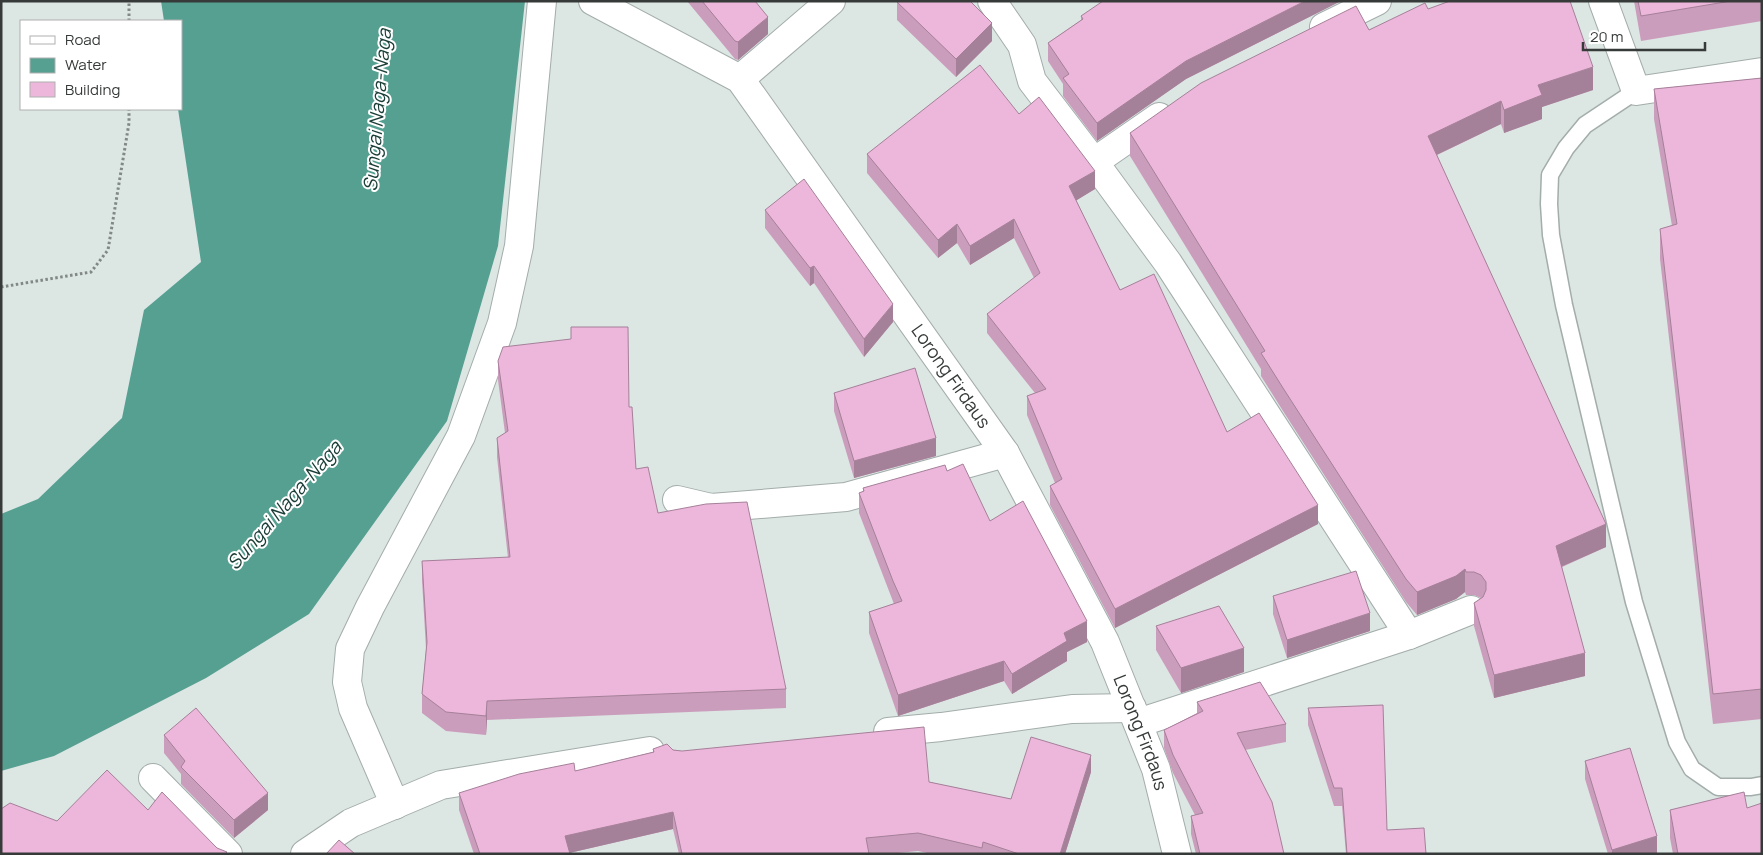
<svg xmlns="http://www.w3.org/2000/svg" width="1763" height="855" font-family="Manrope,sans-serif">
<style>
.water{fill:#56a092}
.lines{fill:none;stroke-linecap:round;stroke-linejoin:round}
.lane-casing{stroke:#a3adab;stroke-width:19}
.street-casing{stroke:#a3adab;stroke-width:30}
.path{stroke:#818886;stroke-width:3;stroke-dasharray:2.5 2.5;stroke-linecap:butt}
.lane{stroke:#fff;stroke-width:16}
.street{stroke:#fff;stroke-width:28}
.wall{fill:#cb9dbc}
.shaded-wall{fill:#a58099}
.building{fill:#ecb7db;stroke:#a58099}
.labels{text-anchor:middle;stroke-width:4;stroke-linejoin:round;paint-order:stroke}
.street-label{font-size:18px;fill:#363a39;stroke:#fff}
.water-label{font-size:19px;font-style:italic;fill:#193d36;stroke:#fff}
</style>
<rect width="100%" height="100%" fill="#dce6e3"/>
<!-- water -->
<path class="water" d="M161,1H525L498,246L447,421L309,614L206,678L54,756L1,771V514L38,499L122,418L144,310L201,262L178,109H181V21H164Z"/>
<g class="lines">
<defs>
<path id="lane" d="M1636,91L1585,125L1566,148L1550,175L1549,204L1551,235L1564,305L1634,602L1677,742L1692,769L1718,787H1751L1762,785"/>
<g id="street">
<path id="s1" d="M593,1L740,79L1005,453L1105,642L1156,769L1177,854"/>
<path d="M992,1L1022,45L1032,81L1094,162L1168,263L1409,635"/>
<path d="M1603,1L1636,91L1762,72"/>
<path d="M1324,27L1377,1"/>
<path d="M740,79L831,1"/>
<path d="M1094,162L1159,117"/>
<path d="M677,500L711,508L846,497L1005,453"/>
<path d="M1138,723L1409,635L1471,610"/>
<path d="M888,732L941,727L1072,709L1132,708"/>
<path d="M153,778L228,854"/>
<path d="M395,805L353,708L347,682L350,649L370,607L461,436L502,323L519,246L542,1"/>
<path d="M305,854L351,823L441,785L650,751"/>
</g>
</defs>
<!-- lane casing -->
<use href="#lane" class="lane-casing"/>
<!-- street casing -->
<use href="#street" class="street-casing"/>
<!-- path -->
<path class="path" d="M129,21V1
M1,287L91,272L108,250L129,123V109"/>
<!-- lane -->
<use href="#lane" class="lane"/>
<!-- street -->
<use href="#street" class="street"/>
</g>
<!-- wall -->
<path class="wall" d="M687,1H755L768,34L738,60L735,59Z
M1341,1L1186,79L1097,141L1063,96V84L1048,61V43L1081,20V16Z
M1634,1H1762V21L1641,41Z
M897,2L992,41L956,77L897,20Z
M1428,9L1593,90L1542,107V119L1504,133L1501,124L1437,155L1606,547L1562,567L1585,676L1494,698L1474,626V603L1481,598L1474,595H1466L1465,592L1456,599L1417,615L1406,602L1283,411L1261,376V369L1130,156V133L1369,30Z
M1762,78V719L1713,724L1660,259V229L1672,226L1654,119V89Z
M1019,114L1095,189L1076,200L1120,290L1227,432L1318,524L1115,628L1050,505V486L1055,483L1027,415V396L1035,393L987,333V314L1034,278L1014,238L970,265L957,243L938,258L867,173V154Z
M765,210L893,322L864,357L814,283L810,286L765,228Z
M498,361L629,407L636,469L658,513L786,689V708L487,720L486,735L446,731L422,713V694L426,649L422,580V561L508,558L497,457V438L505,433L498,380Z
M834,393L936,456L854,478L834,411Z
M947,471L990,521L1087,642L1067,652V661L1012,694L1004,681L898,716L869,633V612L894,604L859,513V493L863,492V488Z
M1273,596L1370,631L1287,658L1273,614Z
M1156,626L1244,672L1181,693L1156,650Z
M1197,702L1286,724V742L1245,750L1284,854H1196L1191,834V816L1195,815L1173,773L1164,748V730L1197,713Z
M1308,708L1387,830L1426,854H1346L1342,806H1334L1308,725Z
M164,735L268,810L234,838L181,784V774L164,753Z
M653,749L673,750L929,782L1011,799L1091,772L1065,854H932L918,851L888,854H679L673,829L569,853L570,854H474L459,810V793L575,771L653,752Z
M1585,761L1657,854H1608L1585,779Z
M1747,808L1762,854H1673L1670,838V810Z"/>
<!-- shaded-wall -->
<path class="shaded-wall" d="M1305,1H1341L1186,79L1097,141V123L1186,61Z
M768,17V34L738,60V42Z
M992,23V41L956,77V59Z
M1593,67V90L1542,107V119L1504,133V110L1538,85Z
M1501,101V124L1428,159V136Z
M1095,171V189L1069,205V186Z
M1014,219V238L970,265V246Z
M957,224V243L938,258V240Z
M814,266V283L810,286V268Z
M893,304V322L864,357V339Z
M936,438V456L854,478V461Z
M1318,505V524L1115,628V609Z
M1606,524V547L1556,569V546Z
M1465,569V592L1456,599L1417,615V592Z
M1370,613V631L1287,658V640Z
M1087,621V642L1067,652V661L1012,694V674L1064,633Z
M1244,648V672L1181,693V668Z
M1585,653V676L1494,698V675Z
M1004,661V681L898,716V695Z
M487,701V720L486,735V716Z
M1091,755V772L1065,854H1060Z
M268,793V810L234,838V820Z
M673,812V829L565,854V836Z
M1657,836V854H1612V850Z"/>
<!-- building -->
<path class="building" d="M702,1H755L768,17L738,42L735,41Z
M898,1H970L992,23L956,59L897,2Z
M1103,1H1305L1186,61L1097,123L1063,78L1069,74L1048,43L1083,19L1081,16Z
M1450,1H1570L1593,67L1538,85L1542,95L1504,110L1501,101L1428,136L1606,524L1556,546L1585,653L1494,675L1474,603L1483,597L1486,590V582L1481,575L1474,572H1466L1465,569L1456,576L1417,592L1406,579L1283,388L1261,353L1265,351L1130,133L1201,83L1356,6L1369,30L1425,3L1428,9Z
M1638,1H1731L1641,16Z
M980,65L1019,114L1039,97L1095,171L1069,186L1120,290L1154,274L1227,432L1259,413L1318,505L1115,609L1050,486L1062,479L1057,468L1027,396L1046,389L987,314L1040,273L1014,219L970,246L957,224L938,240L867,154Z
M1762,78V689L1713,694L1660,229L1677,224L1654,89Z
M804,179L893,304L864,339L814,266L810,268L765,210Z
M571,327H628L629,407H632L636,469L648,467L658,513L706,504L747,502L786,689L487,701L486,716L446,712L422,694L427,642L422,561L510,557L497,438L508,431L498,361L503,347L571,339Z
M915,368L936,438L854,461L834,393Z
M963,464L990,521L1023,501L1087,621L1064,633L1067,641L1012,674L1004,661L898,695L869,612L902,601L893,581L859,493L864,491L863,488L945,465L947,471Z
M1356,571L1370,613L1287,640L1273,596Z
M1219,606L1244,648L1181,668L1156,626Z
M1260,682L1286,724L1237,733L1272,802L1284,854H1200L1191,816L1203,813L1173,755L1164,730L1203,711L1197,702Z
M1383,705L1387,830L1424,828L1426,854H1347L1342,788H1334L1308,708Z
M196,708L268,793L234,820L181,767L185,761L164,735Z
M924,727L929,782L1011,799L1031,737L1091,755L1060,854H1019L983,842L982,848L918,833L866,838L869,854H682L673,812L565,836L570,854H480L459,793L519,774L574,763L575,771L654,752L653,749L667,744L673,750L682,751Z
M1630,748L1657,836L1612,850L1585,761Z
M107,770L148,810L162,792L217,848L227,852L225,854H1V809L10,803L57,821Z
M1744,792L1747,808L1762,803V854H1678L1670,810Z
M339,840L355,854H326Z"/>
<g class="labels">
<!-- street labels -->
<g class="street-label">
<text dy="6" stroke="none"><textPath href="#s1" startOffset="531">Lorong Firdaus</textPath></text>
<text dy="6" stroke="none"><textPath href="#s1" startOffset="936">Lorong Firdaus</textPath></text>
</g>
<!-- water labels -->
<g class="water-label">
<text transform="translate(377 110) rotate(-85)" y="7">Sungai Naga-Naga</text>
<text transform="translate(284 505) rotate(-49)" y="7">Sungai Naga-Naga</text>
</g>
</g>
<!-- border -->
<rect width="1763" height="855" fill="none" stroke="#363a39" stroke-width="5"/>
<!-- legend -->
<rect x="20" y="20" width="162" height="90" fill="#ffffff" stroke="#afb0b0"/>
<rect x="30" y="36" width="25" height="8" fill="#ffffff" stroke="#afb0b0"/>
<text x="65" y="45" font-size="15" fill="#363a39">Road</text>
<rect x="30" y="58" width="25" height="15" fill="#56a092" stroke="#afb0b0"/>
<text x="65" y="70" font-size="15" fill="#363a39">Water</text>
<rect x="30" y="82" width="25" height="15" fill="#ecb7db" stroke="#afb0b0"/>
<text x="65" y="95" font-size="15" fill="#363a39">Building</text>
<!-- scale -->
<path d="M1583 42v8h122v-8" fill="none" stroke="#363a39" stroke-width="2.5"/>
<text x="1590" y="42" font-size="15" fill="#363a39" stroke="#ffffff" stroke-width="4" paint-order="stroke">20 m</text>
</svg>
